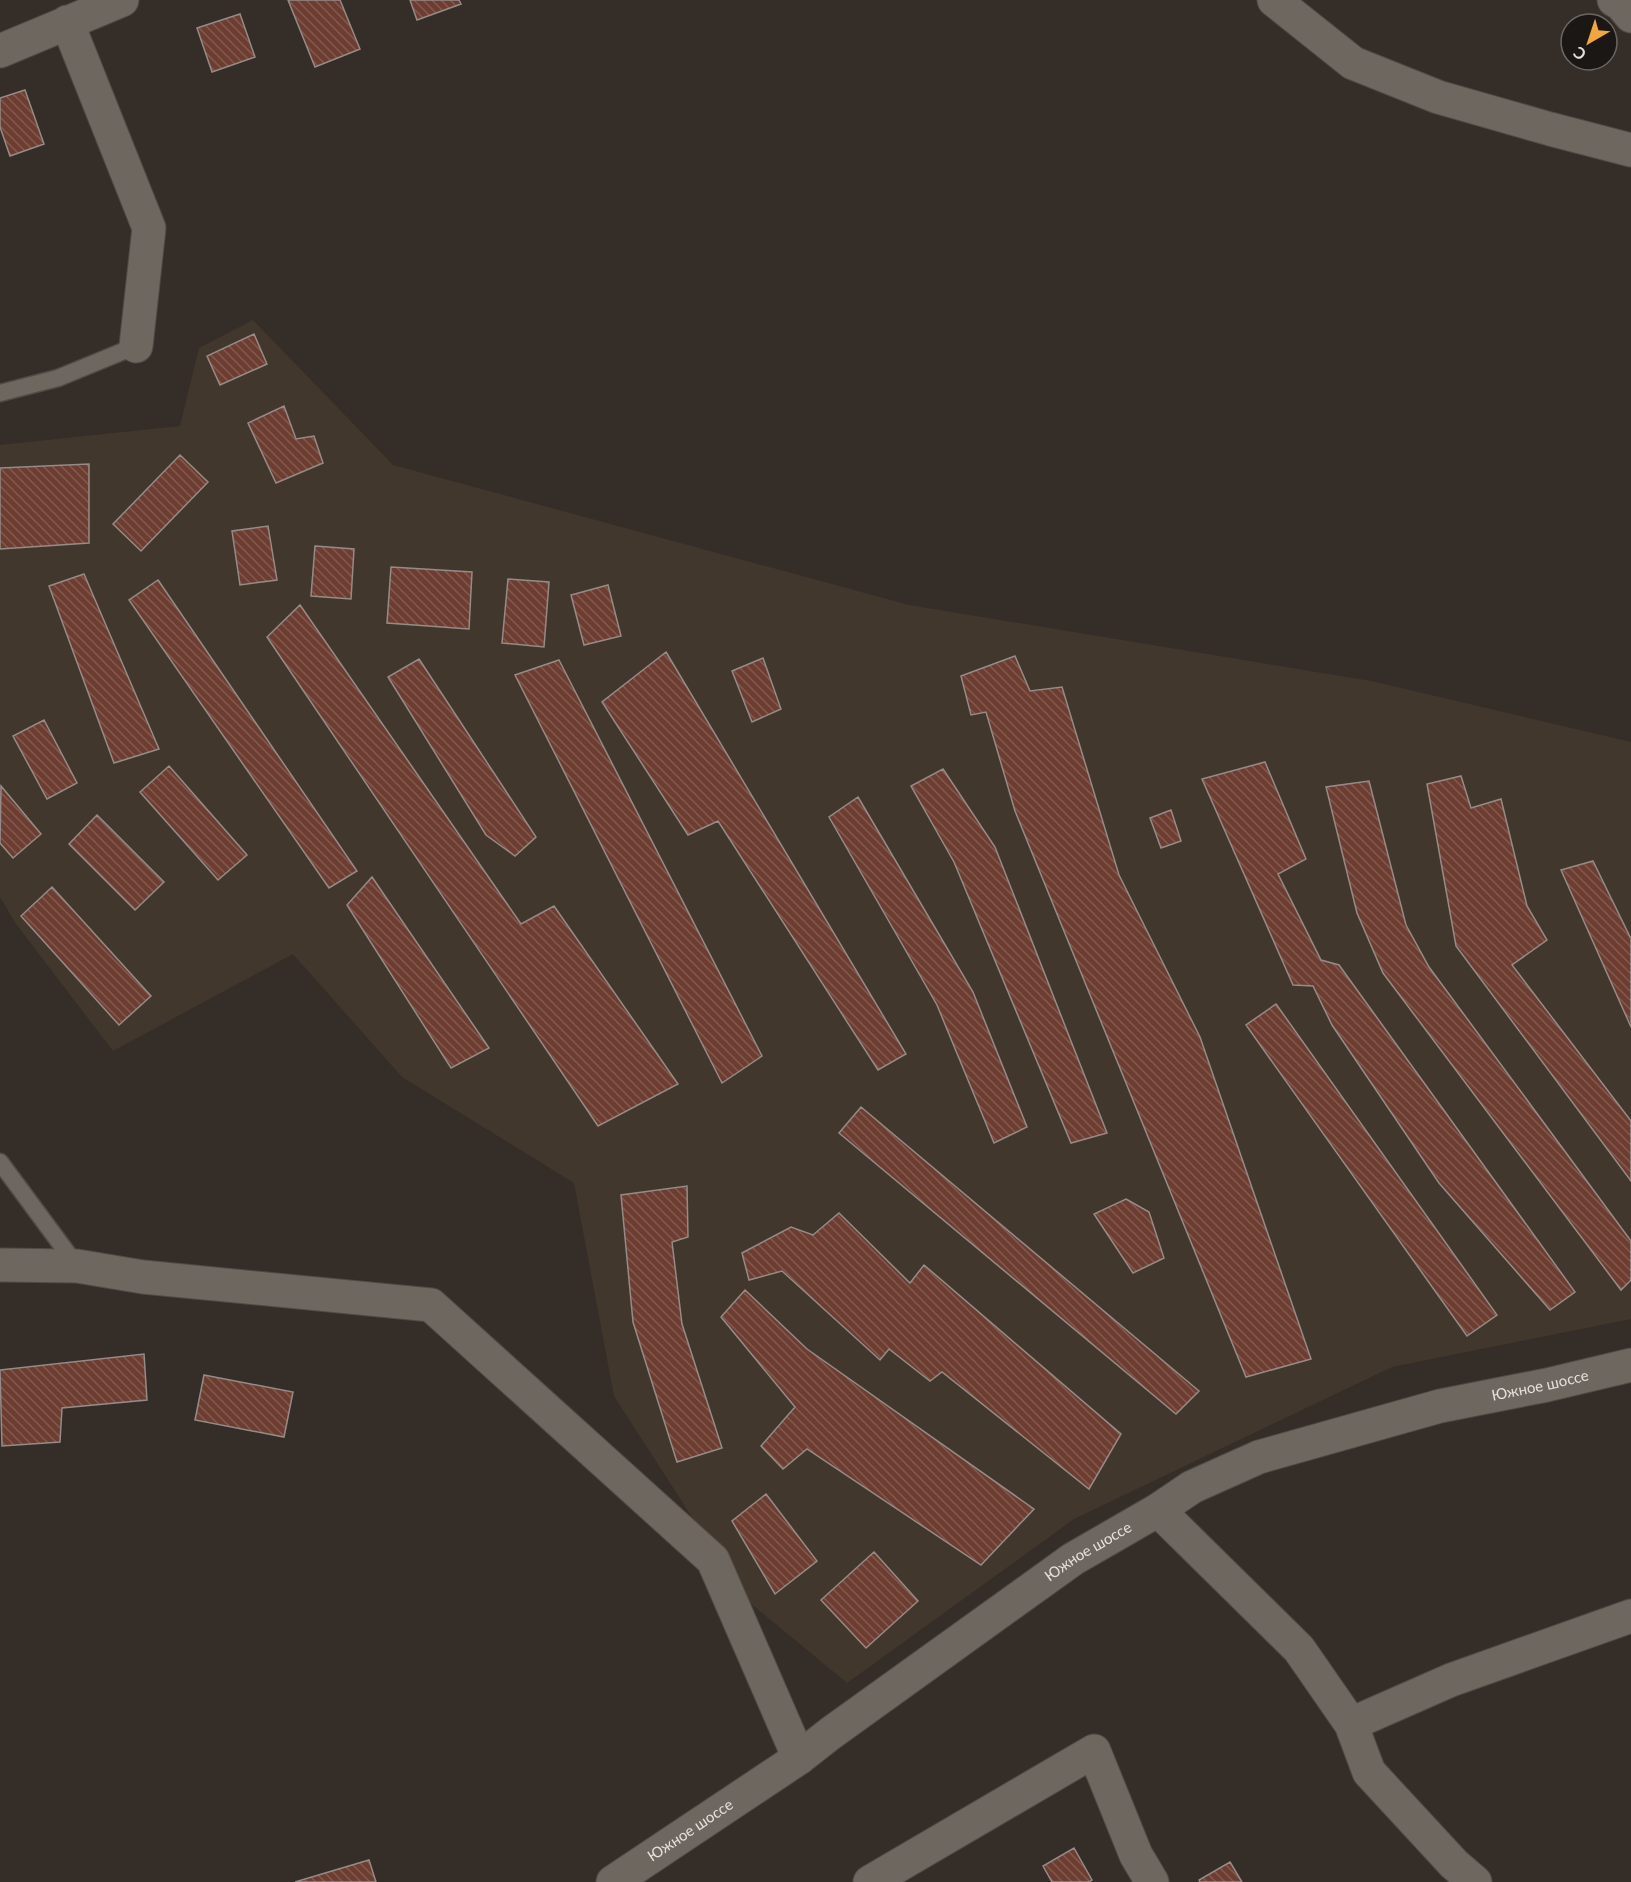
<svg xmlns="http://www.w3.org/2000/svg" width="1631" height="1882" font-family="Lato,sans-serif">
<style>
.built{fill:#42372c}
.building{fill:url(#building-back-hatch);stroke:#968b88;stroke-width:1.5}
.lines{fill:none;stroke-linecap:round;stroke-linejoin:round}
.service-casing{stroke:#504b46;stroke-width:19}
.minor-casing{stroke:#504b46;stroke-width:35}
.tertiary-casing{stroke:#504b46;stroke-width:35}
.service{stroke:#6e6760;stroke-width:16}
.minor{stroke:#6e6760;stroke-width:33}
.tertiary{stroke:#6e6760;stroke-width:33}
.labels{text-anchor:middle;stroke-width:5;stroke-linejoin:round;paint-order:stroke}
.street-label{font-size:15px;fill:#e5e0dc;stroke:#1a1714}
</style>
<defs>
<pattern id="building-back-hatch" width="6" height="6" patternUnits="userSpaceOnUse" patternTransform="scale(1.5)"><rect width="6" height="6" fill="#6d3d31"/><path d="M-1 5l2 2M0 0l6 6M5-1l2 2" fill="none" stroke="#82594e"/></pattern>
</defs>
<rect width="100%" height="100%" fill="#352e28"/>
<!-- built -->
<path class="built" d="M253,320L393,465L909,605L1371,681L1631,742V1319L1392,1367L1074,1519L847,1683L744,1598L614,1396L574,1183L402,1077L293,954L113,1051L16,924L0,897V445L180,426L199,348Z"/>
<!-- building -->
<path class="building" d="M288,0H340L360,49L315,67Z
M410,0H459L461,4L417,20Z
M240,14L255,57L212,72L197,28Z
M25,90L44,144L10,156L0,127V98Z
M254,334L267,364L220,385L207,356Z
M284,406L296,439L314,436L323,463L276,483L248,423Z
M180,455L208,482L141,551L113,524Z
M89,464V543L0,549V468Z
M268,526L277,580L240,585L232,531Z
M315,546L354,549L351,599L311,596Z
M391,567L472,572L469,629L387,623Z
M84,574L159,749L114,763L49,586Z
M508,579L549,582L544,647L502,643Z
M158,580L357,871L329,888L129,600Z
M608,585L621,636L584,645L571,595Z
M300,605L521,924L554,906L678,1084L598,1126L267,637Z
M666,652L906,1054L878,1070L718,821L688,835L602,702Z
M1015,656L1030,691L1062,687L1119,875L1200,1037L1311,1359L1246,1377L1015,811L986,712L971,715L961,676Z
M763,658L781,709L752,722L732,671Z
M419,659L536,837L515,856L486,835L388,677Z
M559,660L762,1056L722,1083L515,675Z
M44,720L77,783L47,799L13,736Z
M1265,762L1306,859L1278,874L1321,960L1339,965L1575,1292L1550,1310L1439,1183L1332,1025L1313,986L1293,985L1202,779Z
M169,766L247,855L218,880L140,792Z
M943,769L995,847L1107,1133L1071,1143L954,862L911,786Z
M1461,776L1471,808L1501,799L1527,906L1547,940L1512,965L1631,1121V1181L1456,946L1427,784Z
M1369,781L1406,925L1429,967L1631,1241V1280L1621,1290L1383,973L1357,913L1326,787Z
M1,786L41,834L13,858L0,843Z
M858,797L973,992L1027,1127L994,1143L937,1005L829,817Z
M1171,810L1181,841L1161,848L1150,818Z
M97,815L164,882L135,910L69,844Z
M1593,861L1631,939V1027L1561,870Z
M372,877L489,1048L451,1068L347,905Z
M52,887L151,996L119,1025L21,916Z
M1276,1004L1497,1315L1467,1336L1246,1025Z
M861,1107L1199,1391L1176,1414L839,1133Z
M687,1186L688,1237L672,1242L682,1324L722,1448L677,1462L633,1322L621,1195Z
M1126,1199L1149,1212L1164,1258L1133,1273L1094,1214Z
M839,1213L910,1283L924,1265L1121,1434L1089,1489L942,1372L930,1381L889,1349L880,1360L782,1271L749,1280L742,1253L791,1227L813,1235Z
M745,1290L807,1349L1034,1509L981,1565L807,1449L783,1469L761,1446L795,1407L721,1317Z
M144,1354L147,1400L62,1408L60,1442L2,1446L0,1370Z
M204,1375L293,1392L284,1437L195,1420Z
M766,1494L817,1561L775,1594L732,1521Z
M874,1552L918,1601L866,1648L821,1600Z
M1074,1848L1092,1880L1089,1882H1052L1043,1866Z
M369,1860L376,1882H295Z
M1230,1862L1242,1882H1200L1199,1880Z"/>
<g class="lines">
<defs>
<path id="service" d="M0,393L58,378L136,346
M0,1162L77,1266"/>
<path id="minor" d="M1274,0L1353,63L1438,97L1550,129L1631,150
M1614,0L1621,4L1631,16
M67,22L149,228L136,346
M0,51L122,0
M0,1265L77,1266L143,1277L431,1305L713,1560L799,1758
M1158,1510L1299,1649L1351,1724L1369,1772L1454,1864L1475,1882
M1351,1724L1451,1680L1631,1616
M870,1882L1094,1751L1136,1855L1152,1882"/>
<g id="tertiary">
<path id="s1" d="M613,1882L799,1758L831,1733L1073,1559L1158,1510L1192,1487L1259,1457L1440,1406L1547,1385L1631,1365"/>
</g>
</defs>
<!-- service casing -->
<use href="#service" class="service-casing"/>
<!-- minor casing -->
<use href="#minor" class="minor-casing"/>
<!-- tertiary casing -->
<use href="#tertiary" class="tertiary-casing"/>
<!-- service -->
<use href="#service" class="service"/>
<!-- minor -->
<use href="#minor" class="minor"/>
<!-- tertiary -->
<use href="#tertiary" class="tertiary"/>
</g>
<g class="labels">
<!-- street labels -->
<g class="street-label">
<text dy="5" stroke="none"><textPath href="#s1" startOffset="1065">Южное шоссе</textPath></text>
<text dy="5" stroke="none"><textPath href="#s1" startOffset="579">Южное шоссе</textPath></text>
<text dy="5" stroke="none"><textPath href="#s1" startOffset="93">Южное шоссе</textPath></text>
</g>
</g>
<!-- north arrow -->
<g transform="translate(1589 42) rotate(219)"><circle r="28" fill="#1a1714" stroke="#6b6764" stroke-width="1.5"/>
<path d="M0-4.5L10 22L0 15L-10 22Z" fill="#f1a63f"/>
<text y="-9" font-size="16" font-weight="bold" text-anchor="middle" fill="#e5e0dc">С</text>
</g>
</svg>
